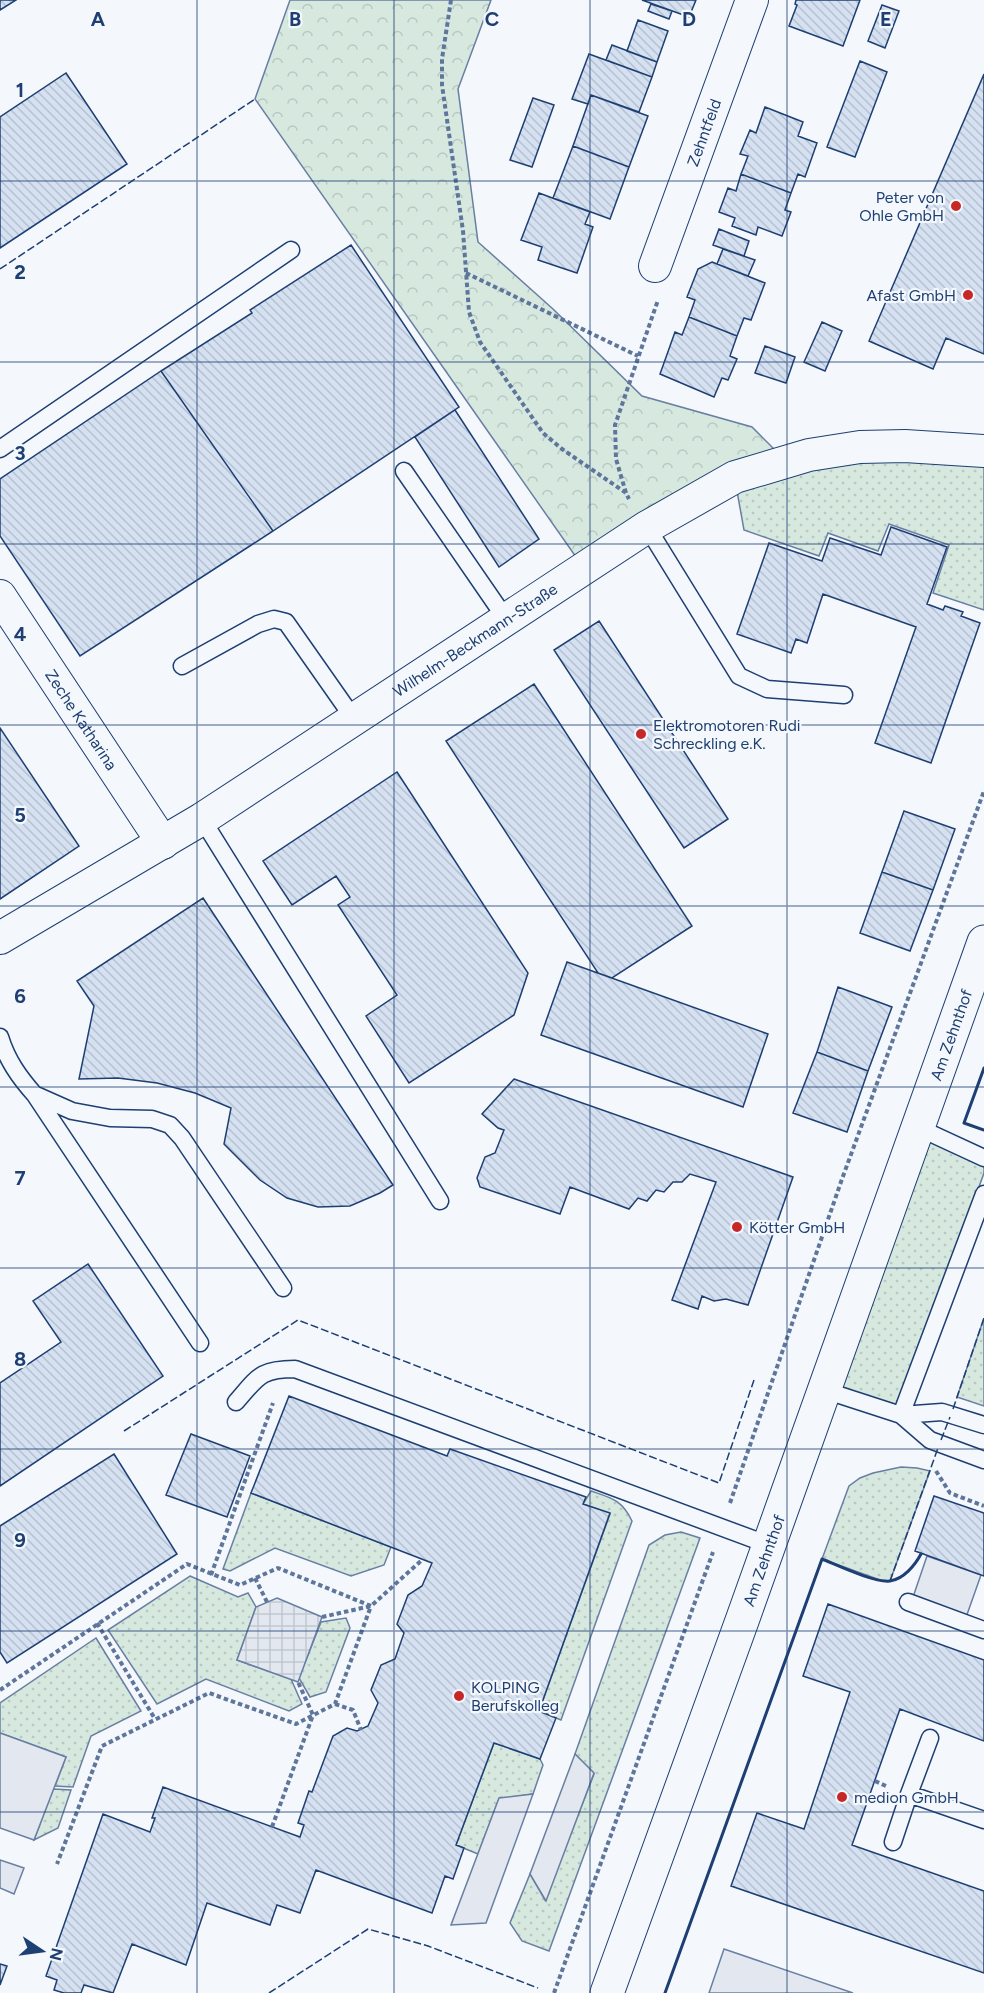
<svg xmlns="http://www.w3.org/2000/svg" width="984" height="1993" font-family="Figtree,sans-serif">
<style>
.grass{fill:url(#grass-dots);stroke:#687fa3;stroke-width:1.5}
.forest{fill:url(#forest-crowns);stroke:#687fa3;stroke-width:1.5}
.parking{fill:#e3e8f0;stroke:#687fa3;stroke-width:1.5}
.plaza{fill:url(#plaza-grid);stroke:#687fa3;stroke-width:1.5}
.building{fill:url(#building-back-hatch);stroke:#1d3f73;stroke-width:1.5}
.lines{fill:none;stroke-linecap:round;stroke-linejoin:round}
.lane-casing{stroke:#1d3f73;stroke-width:19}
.street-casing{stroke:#1d3f73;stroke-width:34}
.secondary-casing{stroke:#1d3f73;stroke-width:35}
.path{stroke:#5e769c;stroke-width:4;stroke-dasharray:4.5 3;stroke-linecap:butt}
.lane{stroke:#f4f7fb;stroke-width:16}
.street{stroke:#f4f7fb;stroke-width:32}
.secondary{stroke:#f4f7fb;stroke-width:33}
.fence{stroke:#1d3f73;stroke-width:1.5;stroke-dasharray:8 3;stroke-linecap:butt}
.wall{stroke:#1d3f73;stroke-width:3}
.grid{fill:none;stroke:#1d3f73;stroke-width:1.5;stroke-opacity:0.55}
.poi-dot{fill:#c62828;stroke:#f4f7fb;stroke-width:2}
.labels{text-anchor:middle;stroke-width:4.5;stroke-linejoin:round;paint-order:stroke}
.street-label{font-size:16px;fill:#1d3f73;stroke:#f4f7fb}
.poi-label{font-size:16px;fill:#1d3f73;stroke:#f4f7fb;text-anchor:start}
.grid-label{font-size:20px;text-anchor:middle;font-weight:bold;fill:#1d3f73;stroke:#f4f7fb;stroke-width:4.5;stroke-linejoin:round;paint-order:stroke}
</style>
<defs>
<pattern id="grass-dots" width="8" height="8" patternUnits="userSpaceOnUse" patternTransform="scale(1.5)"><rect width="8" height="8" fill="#d7e8df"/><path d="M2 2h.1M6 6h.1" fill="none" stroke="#b8c8c3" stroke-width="1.8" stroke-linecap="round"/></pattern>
<pattern id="forest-crowns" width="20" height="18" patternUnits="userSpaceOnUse" patternTransform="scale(1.5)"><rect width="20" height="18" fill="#d7e8df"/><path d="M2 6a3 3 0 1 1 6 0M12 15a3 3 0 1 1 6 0" fill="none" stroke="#b8c8c3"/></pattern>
<pattern id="plaza-grid" width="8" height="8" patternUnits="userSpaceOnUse" patternTransform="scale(1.5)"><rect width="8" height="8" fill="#e3e8f0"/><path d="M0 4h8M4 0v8" fill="none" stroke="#c2c8d1"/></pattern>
<pattern id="building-back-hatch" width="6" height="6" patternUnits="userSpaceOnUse" patternTransform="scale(1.5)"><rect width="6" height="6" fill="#d5e0f0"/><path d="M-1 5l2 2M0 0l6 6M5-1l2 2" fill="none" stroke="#b6c1d1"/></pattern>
</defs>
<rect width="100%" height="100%" fill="#f4f7fb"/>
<!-- grass -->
<path class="grass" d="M984,455V610L933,593L949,545L889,524L878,551L828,533L819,556L744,530L735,480L810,458Z
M923,1139L984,1163V1173L897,1411L831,1388Z
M984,1318V1406L957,1397Z
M901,1467L917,1468L930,1471L890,1581L880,1580L822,1559L849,1486L860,1478L873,1473Z
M591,1491C612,1498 622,1500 632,1521L561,1720L539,1711L610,1514L583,1504Z
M251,1493L391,1547L384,1565L351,1576L275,1548L230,1571L223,1569Z
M681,1532L700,1538L549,1951L522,1941L510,1923L530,1874L545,1900L594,1774L575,1754L649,1545L665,1535Z
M190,1576L238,1597L248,1593L256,1607L237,1660L291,1679L302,1704L289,1711L206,1679L157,1704L108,1630Z
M346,1618L350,1628L326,1692L310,1697L299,1678L321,1622Z
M96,1638L141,1711L91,1736L73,1787L55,1786L66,1757L0,1733V1703Z
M494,1743L540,1759L543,1765L533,1794L499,1799L478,1854L456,1845Z
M53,1789L71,1790L58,1828L34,1840Z"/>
<!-- forest -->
<path class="forest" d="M290,0H491L458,89L478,242L553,309L642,396L752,427L784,459L583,567L255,99Z"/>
<!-- parking -->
<path class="parking" d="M927,1556L981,1575L964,1623L911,1603Z
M0,1733L66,1757L34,1840L0,1828Z
M575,1754L594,1773L546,1901L530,1874Z
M533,1794L486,1923L451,1925L499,1798Z
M0,1860L24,1868L14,1894L0,1888Z
M724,1949L853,1993H709Z"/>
<!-- plaza -->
<path class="plaza" d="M277,1598L322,1617L298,1682L237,1660L256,1607Z"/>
<!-- building -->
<path class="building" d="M0,0H16L0,10Z
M642,0H696L689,17Z
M796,0H860L843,46L789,26L797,5L795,4Z
M651,4L672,11L669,19L648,11Z
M882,5L899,11L885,48L868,41Z
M638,20L668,31L657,62L627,51Z
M612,45L657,62L652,77L606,60Z
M589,54L652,77L639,112L591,95L588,104L572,99Z
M860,61L887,72L855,157L827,147Z
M66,73L127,164L0,248V117Z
M984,74V354L946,338L933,369L869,341Z
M591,95L648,116L629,167L573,146Z
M533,98L554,105L532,167L510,160Z
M765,107L803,122L798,136L817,143L805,177L798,174L791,193L741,174L748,156L740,154L750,130L756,133Z
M573,146L629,167L610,219L553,198Z
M741,174L791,193L785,210L791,212L782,236L758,227L756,235L732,226L735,218L719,212L728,188L736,191Z
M539,193L590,212L585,224L593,227L577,273L538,260L542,247L521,240Z
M719,229L749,241L744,256L713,245Z
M351,245L459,407L273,531L161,371L252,313L250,310Z
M723,249L755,260L748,276L717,264Z
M712,262L765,283L751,320L744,318L737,336L689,317L695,300L687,297L698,269Z
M689,317L737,336L730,356L737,359L728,380L722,378L714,397L660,374L675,332L682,335Z
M822,322L842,331L825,371L804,362Z
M765,346L795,357L786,383L755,373Z
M161,371L273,531L80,656L0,536V479Z
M455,410L539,539L499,567L415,437Z
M891,527L947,547L927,604L943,610L945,606L963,612L961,616L980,623L931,763L875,743L916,627L823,594L807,643L796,639L791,653L737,634L769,543L822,561L830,538L881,555Z
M599,621L728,819L684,848L554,650Z
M534,684L692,926L612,978L598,973L446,741Z
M0,728L79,846L0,899Z
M397,772L528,973L514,1015L409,1083L366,1016L397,995L338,905L350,897L336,876L292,905L263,861Z
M904,811L955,829L933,890L882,872Z
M882,872L933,890L910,951L860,933Z
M203,898L393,1185L380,1193L350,1206L318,1207L287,1198L260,1180L224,1144L231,1108L195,1093L157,1083L118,1078L79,1079L94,1006L77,981Z
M567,962L768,1034L743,1107L541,1035Z
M838,987L892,1007L868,1071L817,1052Z
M817,1052L868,1071L847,1132L793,1113Z
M514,1079L793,1177L748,1305L726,1299L714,1301L702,1296L698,1309L672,1300L716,1182L690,1174L682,1182H673L664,1192L656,1190L647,1201L638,1198L629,1209L570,1187L560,1214L480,1187L477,1178L485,1157L495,1153L504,1130L498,1128L482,1114Z
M88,1264L163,1376L0,1486V1383L61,1342L33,1301Z
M289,1396L447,1456L450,1449L586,1497L583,1504L610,1513L539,1711L556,1718L540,1759L494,1743L456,1845L464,1848L453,1879L445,1876L432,1913L316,1870L300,1913L277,1905L270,1925L207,1903L186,1965L132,1944L113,1993L84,1985L81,1993H64L54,1990L57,1980L46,1976L103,1814L150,1832L155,1818H152L163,1787L300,1837L304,1825L298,1823L309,1791L312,1792L333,1736L347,1728L357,1731L368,1726L378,1703L371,1690L381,1665L395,1659L404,1633L397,1624L408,1595L422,1586L432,1563L251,1493Z
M191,1434L250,1456L227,1517L166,1495Z
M114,1454L177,1554L7,1663L0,1652V1526Z
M934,1496L984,1513V1576L915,1551Z
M828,1604L984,1660V1741L900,1709L852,1845L984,1891V1973L731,1886L757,1813L804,1829L850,1692L803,1676Z
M0,1964L7,1966L0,1985Z"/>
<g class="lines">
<defs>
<path id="lane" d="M0,449L291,250
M404,471L506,619
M647,527L739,676L767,689L844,695
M182,666L258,624L274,619L286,622L354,719
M202,819L440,1201
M0,1037C7,1060 19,1077 35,1095L200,1343
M36,1095L72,1111L110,1118L152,1119L170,1125L182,1138L283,1288
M917,1127L984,1158
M824,1390L901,1415L930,1440L984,1460
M236,1402C258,1377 260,1369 295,1369L769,1545
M901,1415L984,1194
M901,1415L942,1412L984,1425
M908,1602L984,1630
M930,1738L909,1794L984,1820
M893,1842L909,1794"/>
<g id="street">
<path id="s1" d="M655,266L752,0"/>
<path id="s2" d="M0,596L163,843"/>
<path id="s3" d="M0,938L202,819L647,527L735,477L809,455L860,447L905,446L984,451"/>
</g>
<g id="secondary">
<path id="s4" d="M607,1993L743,1618L984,942"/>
</g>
</defs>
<!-- lane casing -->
<use href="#lane" class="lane-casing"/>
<!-- street casing -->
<use href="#street" class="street-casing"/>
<!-- secondary casing -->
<use href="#secondary" class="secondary-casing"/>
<!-- path -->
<path class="path" d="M451,0L442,59V85L463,231L469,312L480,342L543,433L562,449L626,493L629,499
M466,273L638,356
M626,493L616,459L615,425L658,300
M936,1471L950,1493L984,1506
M730,1503L842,1179L984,791
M211,1575L273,1403
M255,1578L267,1602
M322,1617L371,1606L422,1560
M97,1623L155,1719
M0,1690L187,1564L240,1585L278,1568L371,1606L335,1704L296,1724L209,1693L102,1746L57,1864
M335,1704L353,1710L361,1730
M875,1781L886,1786
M272,1827L313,1715L298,1682
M554,1993L713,1552"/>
<!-- lane -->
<use href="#lane" class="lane"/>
<!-- street -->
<use href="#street" class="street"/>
<!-- secondary -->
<use href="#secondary" class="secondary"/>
<!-- fence -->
<path class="fence" d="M0,269L255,99
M953,1409L984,1318
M124,1431L298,1320L719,1483L754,1380
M941,1440L950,1417
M890,1581L938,1448
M269,1993L368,1929L428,1946L538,1988"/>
<!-- wall -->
<path class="wall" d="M984,1068L964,1123L984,1130
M665,1993L822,1559C837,1565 875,1583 890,1581C904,1579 915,1565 921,1554"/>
</g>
<!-- grid -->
<path class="grid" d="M197,0V1993M394,0V1993M590,0V1993M787,0V1993M0,181H984M0,362H984M0,544H984M0,725H984M0,906H984M0,1087H984M0,1268H984M0,1449H984M0,1631H984M0,1812H984"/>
<!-- markers -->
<g class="poi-dot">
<circle cx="956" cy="206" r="6"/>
<circle cx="968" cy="295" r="6"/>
<circle cx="641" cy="734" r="6"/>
<circle cx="737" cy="1227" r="6"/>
<circle cx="459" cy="1696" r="6"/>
<circle cx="842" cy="1797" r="6"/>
</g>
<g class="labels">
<!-- street labels -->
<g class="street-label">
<text dy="6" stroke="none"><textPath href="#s1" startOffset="142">Zehntfeld</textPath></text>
<text dy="6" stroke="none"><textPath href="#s3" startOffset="561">Wilhelm-Beckmann-Straße</textPath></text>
<text dy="6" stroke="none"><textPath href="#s2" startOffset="148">Zeche Katharina</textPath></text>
<text dy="6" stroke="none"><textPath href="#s4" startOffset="1018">Am Zehnthof</textPath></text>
<text dy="6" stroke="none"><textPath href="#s4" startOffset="460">Am Zehnthof</textPath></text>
</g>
<!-- poi labels -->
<g class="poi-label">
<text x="944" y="203" text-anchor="end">Peter von<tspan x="944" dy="18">Ohle GmbH</tspan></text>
<text x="956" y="301" text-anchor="end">Afast GmbH</text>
<text x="653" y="731">Elektromotoren Rudi<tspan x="653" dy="18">Schreckling e.K.</tspan></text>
<text x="749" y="1233">Kötter GmbH</text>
<text x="471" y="1693">KOLPING<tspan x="471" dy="18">Berufskolleg</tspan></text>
<text x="854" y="1803">medion GmbH</text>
</g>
</g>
<g class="grid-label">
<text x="98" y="26">A</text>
<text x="295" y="26">B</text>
<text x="492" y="26">C</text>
<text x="689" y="26">D</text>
<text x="886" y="26">E</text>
<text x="20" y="97">1</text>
<text x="20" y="279">2</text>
<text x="20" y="460">3</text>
<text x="20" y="641">4</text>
<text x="20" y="822">5</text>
<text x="20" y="1003">6</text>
<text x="20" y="1185">7</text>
<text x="20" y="1366">8</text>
<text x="20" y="1547">9</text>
</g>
<!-- north arrow -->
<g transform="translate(42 1951) rotate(103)" stroke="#f4f7fb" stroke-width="4.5" paint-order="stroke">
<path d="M0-4.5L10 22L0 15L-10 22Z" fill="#1d3f73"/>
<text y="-9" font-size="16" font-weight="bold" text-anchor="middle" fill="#1d3f73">N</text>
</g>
</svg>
